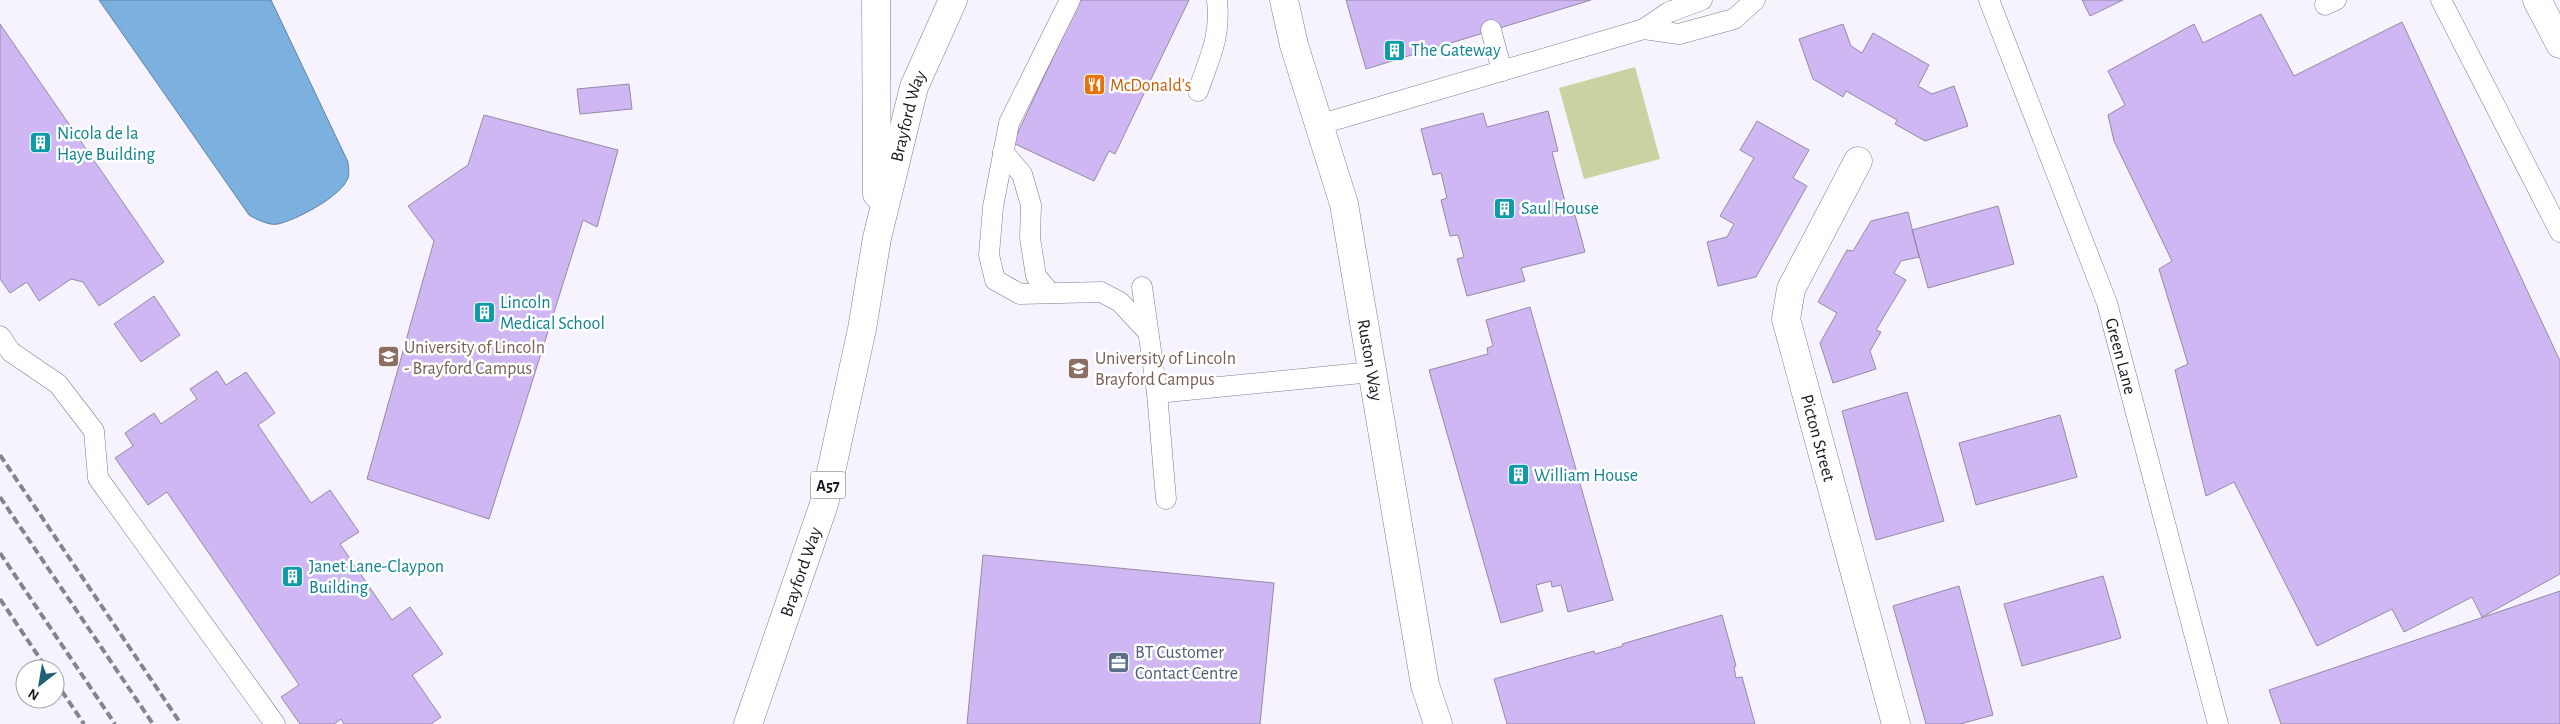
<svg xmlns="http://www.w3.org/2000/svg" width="2560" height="724" font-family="'Alegreya Sans',sans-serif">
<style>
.green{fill:#ccd1a2}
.water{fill:#7bb0df;stroke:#5e82a6}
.building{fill:#cfb7f4;stroke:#948aa4}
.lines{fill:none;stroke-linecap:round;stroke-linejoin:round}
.lane-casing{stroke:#837992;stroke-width:21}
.street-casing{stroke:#837992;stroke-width:29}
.primary-casing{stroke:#837992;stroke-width:29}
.lane{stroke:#fff;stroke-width:20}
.street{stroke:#fff;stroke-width:28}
.primary{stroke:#fff;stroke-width:28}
.rail{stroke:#87838e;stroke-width:4;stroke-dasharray:8 4;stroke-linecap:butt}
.labels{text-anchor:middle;stroke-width:5;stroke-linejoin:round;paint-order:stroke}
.shield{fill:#fff;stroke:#5f5c63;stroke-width:1}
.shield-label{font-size:16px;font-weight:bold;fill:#1a1620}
.culture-label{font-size:18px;fill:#0d838f;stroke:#fff;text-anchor:start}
.food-label{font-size:18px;fill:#c56008;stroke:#fff;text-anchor:start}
.street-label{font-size:18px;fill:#1a1620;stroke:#fff}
.education-label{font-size:18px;fill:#785e54;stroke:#fff;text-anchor:start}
.service-label{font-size:18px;fill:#4e5e75;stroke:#fff;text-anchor:start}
</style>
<rect width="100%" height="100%" fill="#f7f3fe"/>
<!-- green -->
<path class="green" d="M1635,67L1660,159L1584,179L1559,88Z"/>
<!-- water -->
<path class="water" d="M99,0H271L348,162C348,167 350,174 348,178C342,196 296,220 278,224C269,226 256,219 249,215Z"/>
<!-- building -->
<path class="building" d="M1080,0H1189L1115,154L1109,151L1094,181L1013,143Z
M1346,0H1591L1366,69Z
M2082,0H2123L2090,16Z
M2261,14L2294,76L2402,22L2560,361V574L2482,617L2472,597L2404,632L2392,609L2317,646L2234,482L2206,496L2175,370L2188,364L2159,269L2172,261L2114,141L2108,115L2125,105L2108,71L2194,24L2203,43Z
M0,24L164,262L99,306L83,282L71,279L39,301L27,282L10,293L0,279Z
M1843,24L1851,46L1862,53L1873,33L1929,65L1918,86L1932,94L1954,86L1968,126L1925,141L1895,124L1897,120L1846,91L1843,97L1813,79L1799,39Z
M629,84L632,109L580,114L577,89Z
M1548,111L1558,151L1552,152L1569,217L1575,215L1585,252L1521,268L1525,281L1467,296L1457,259L1464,257L1458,235L1450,236L1441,200L1447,198L1441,173L1433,175L1421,129L1483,113L1487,127Z
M484,115L618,150L597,227L583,220L489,519L367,479L434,241L408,206L468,165Z
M1757,121L1809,150L1793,178L1807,186L1756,277L1718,286L1707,242L1727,237L1734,224L1720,216L1754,158L1740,150Z
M1998,206L2014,264L1928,288L1912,230Z
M1908,212L1919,257L1901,261L1894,273L1906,280L1876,330L1881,332L1870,351L1876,369L1833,383L1820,343L1837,313L1818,302L1847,250L1853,251L1871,221Z
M154,296L180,335L141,362L114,324Z
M1530,307L1613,600L1568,612L1561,585L1552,587L1551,581L1536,585L1543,611L1501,623L1429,370L1488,354L1487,348L1493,346L1486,320Z
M217,371L226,385L246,372L275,413L258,425L311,503L330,490L359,532L340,544L392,620L410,607L443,654L412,675L441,717L431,724H344L341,719L334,724H300L281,697L299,685L167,492L148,505L115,458L133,446L125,433L154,413L161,424L197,399L190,389Z
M1907,392L1944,521L1876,540L1842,411Z
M2060,415L2077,477L1976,505L1959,443Z
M983,555L1274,583L1260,724H967Z
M2103,576L2121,638L2022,666L2004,604Z
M1959,586L1993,715L1960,724H1926L1893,606Z
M2560,591V724H2281L2269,690Z
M1722,615L1736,666L1734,667L1736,678L1742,677L1755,724H1507L1494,679L1594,651L1595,654L1623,646L1622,644Z"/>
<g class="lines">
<defs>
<g id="lane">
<path d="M1070,0L1009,123L993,207L989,255L995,280L1020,294L1101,292L1120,302L1148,332"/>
<path id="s1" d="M1989,0L2107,303L2218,724"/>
<path d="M2441,0L2560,232"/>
<path d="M2325,5L2336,0"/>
<path d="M1644,29L1679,34L1734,19L1755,0"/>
<path d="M1491,30L1502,71"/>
<path d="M1198,91C1210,56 1221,37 1217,0"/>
<path d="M1318,125L1644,29L1669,12L1702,0"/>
<path d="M1003,152L1022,174L1031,205L1030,238L1036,276L1050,293"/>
<path d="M1142,287L1157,393L1166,499"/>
<path d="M0,336L11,352L58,384L94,431L98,478L275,724"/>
<path d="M1157,393L1372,372"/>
</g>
<g id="street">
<path id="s2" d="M1284,0L1294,45L1344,204L1425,685L1438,724"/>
<path d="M2537,0L2560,44"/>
<path id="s3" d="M1858,161L1791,289L1786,319L1896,724"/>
</g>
<g id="primary">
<path d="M876,0L877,194"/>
<path id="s4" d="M748,724L824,504L862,329L877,238L914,87L953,0"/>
</g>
</defs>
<!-- lane casing -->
<use href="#lane" class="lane-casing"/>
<!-- street casing -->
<use href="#street" class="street-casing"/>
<!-- primary casing -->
<use href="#primary" class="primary-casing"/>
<!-- lane -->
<use href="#lane" class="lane"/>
<!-- street -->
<use href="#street" class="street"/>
<!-- primary -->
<use href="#primary" class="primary"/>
<!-- rail -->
<path class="rail" d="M0,455L181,724
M0,497L153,724
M0,553L115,724
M0,599L47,669
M55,681L84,724"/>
</g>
<!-- icons -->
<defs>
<symbol id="building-square" viewBox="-11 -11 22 22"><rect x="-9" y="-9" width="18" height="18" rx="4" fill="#0f9aa8" stroke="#fff"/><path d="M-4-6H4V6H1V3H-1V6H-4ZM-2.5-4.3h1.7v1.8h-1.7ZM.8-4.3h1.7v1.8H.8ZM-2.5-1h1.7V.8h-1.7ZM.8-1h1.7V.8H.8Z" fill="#fff"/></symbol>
<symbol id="restaurant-square" viewBox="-11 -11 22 22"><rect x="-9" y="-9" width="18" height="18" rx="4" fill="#e8710a" stroke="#fff"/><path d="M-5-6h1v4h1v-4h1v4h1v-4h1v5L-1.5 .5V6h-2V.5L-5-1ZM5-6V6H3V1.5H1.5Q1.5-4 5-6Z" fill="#fff"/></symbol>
<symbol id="university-square" viewBox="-11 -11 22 22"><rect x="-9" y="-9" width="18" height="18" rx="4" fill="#8d6e63" stroke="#fff"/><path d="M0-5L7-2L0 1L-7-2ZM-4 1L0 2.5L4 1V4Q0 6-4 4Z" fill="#fff"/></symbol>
<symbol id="office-square" viewBox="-11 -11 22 22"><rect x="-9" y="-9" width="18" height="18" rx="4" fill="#5c6f8a" stroke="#fff"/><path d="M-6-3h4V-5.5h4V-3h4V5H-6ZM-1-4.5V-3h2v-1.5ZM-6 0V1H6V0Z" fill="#fff"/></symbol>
</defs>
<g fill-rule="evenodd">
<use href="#building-square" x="1382" y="38" width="25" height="25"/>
<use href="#restaurant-square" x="1082" y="72" width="25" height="25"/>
<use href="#building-square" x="28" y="130" width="25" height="25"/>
<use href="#building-square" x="1492" y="196" width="25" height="25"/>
<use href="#building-square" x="472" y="300" width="25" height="25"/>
<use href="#university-square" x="376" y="344" width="25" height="25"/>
<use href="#university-square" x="1066" y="356" width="25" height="25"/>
<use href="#building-square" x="1506" y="462" width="25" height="25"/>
<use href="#building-square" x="280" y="564" width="25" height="25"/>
<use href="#office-square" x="1106" y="650" width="25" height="25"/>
</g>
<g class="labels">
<!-- shield labels -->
<rect class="shield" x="810.5" y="471.5" width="35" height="27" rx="4"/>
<g class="shield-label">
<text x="828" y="491">A57</text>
</g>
<!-- culture labels -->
<g class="culture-label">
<text x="1411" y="56">The Gateway</text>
<text x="57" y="139">Nicola de la<tspan x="57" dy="21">Haye Building</tspan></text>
<text x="1521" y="214">Saul House</text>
<text x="500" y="308">Lincoln<tspan x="500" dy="21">Medical School</tspan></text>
<text x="1534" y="481">William House</text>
<text x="309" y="572">Janet Lane-Claypon<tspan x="309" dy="21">Building</tspan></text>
</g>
<!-- food labels -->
<g class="food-label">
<text x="1110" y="91">McDonald's</text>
</g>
<!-- street labels -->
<g class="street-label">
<text dy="6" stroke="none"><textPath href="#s4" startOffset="630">Brayford Way</textPath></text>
<text dy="6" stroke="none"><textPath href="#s1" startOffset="380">Green Lane</textPath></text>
<text dy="6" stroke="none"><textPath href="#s2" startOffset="371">Ruston Way</textPath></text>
<text dy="6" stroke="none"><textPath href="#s3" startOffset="298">Picton Street</textPath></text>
<text dy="6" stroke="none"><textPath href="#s4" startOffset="161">Brayford Way</textPath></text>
</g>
<!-- education labels -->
<g class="education-label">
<text x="404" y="353">University of Lincoln<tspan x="404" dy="21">- Brayford Campus</tspan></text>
<text x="1095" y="364">University of Lincoln<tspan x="1095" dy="21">Brayford Campus</tspan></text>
</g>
<!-- service labels -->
<g class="service-label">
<text x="1135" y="658">BT Customer<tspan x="1135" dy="21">Contact Centre</tspan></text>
</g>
</g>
<!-- north arrow -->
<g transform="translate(40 684) rotate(211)"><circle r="24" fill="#ffffff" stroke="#a3a2a6"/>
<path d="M0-4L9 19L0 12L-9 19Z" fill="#226076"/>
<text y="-8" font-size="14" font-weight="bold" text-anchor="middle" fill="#1a1620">N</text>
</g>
</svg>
